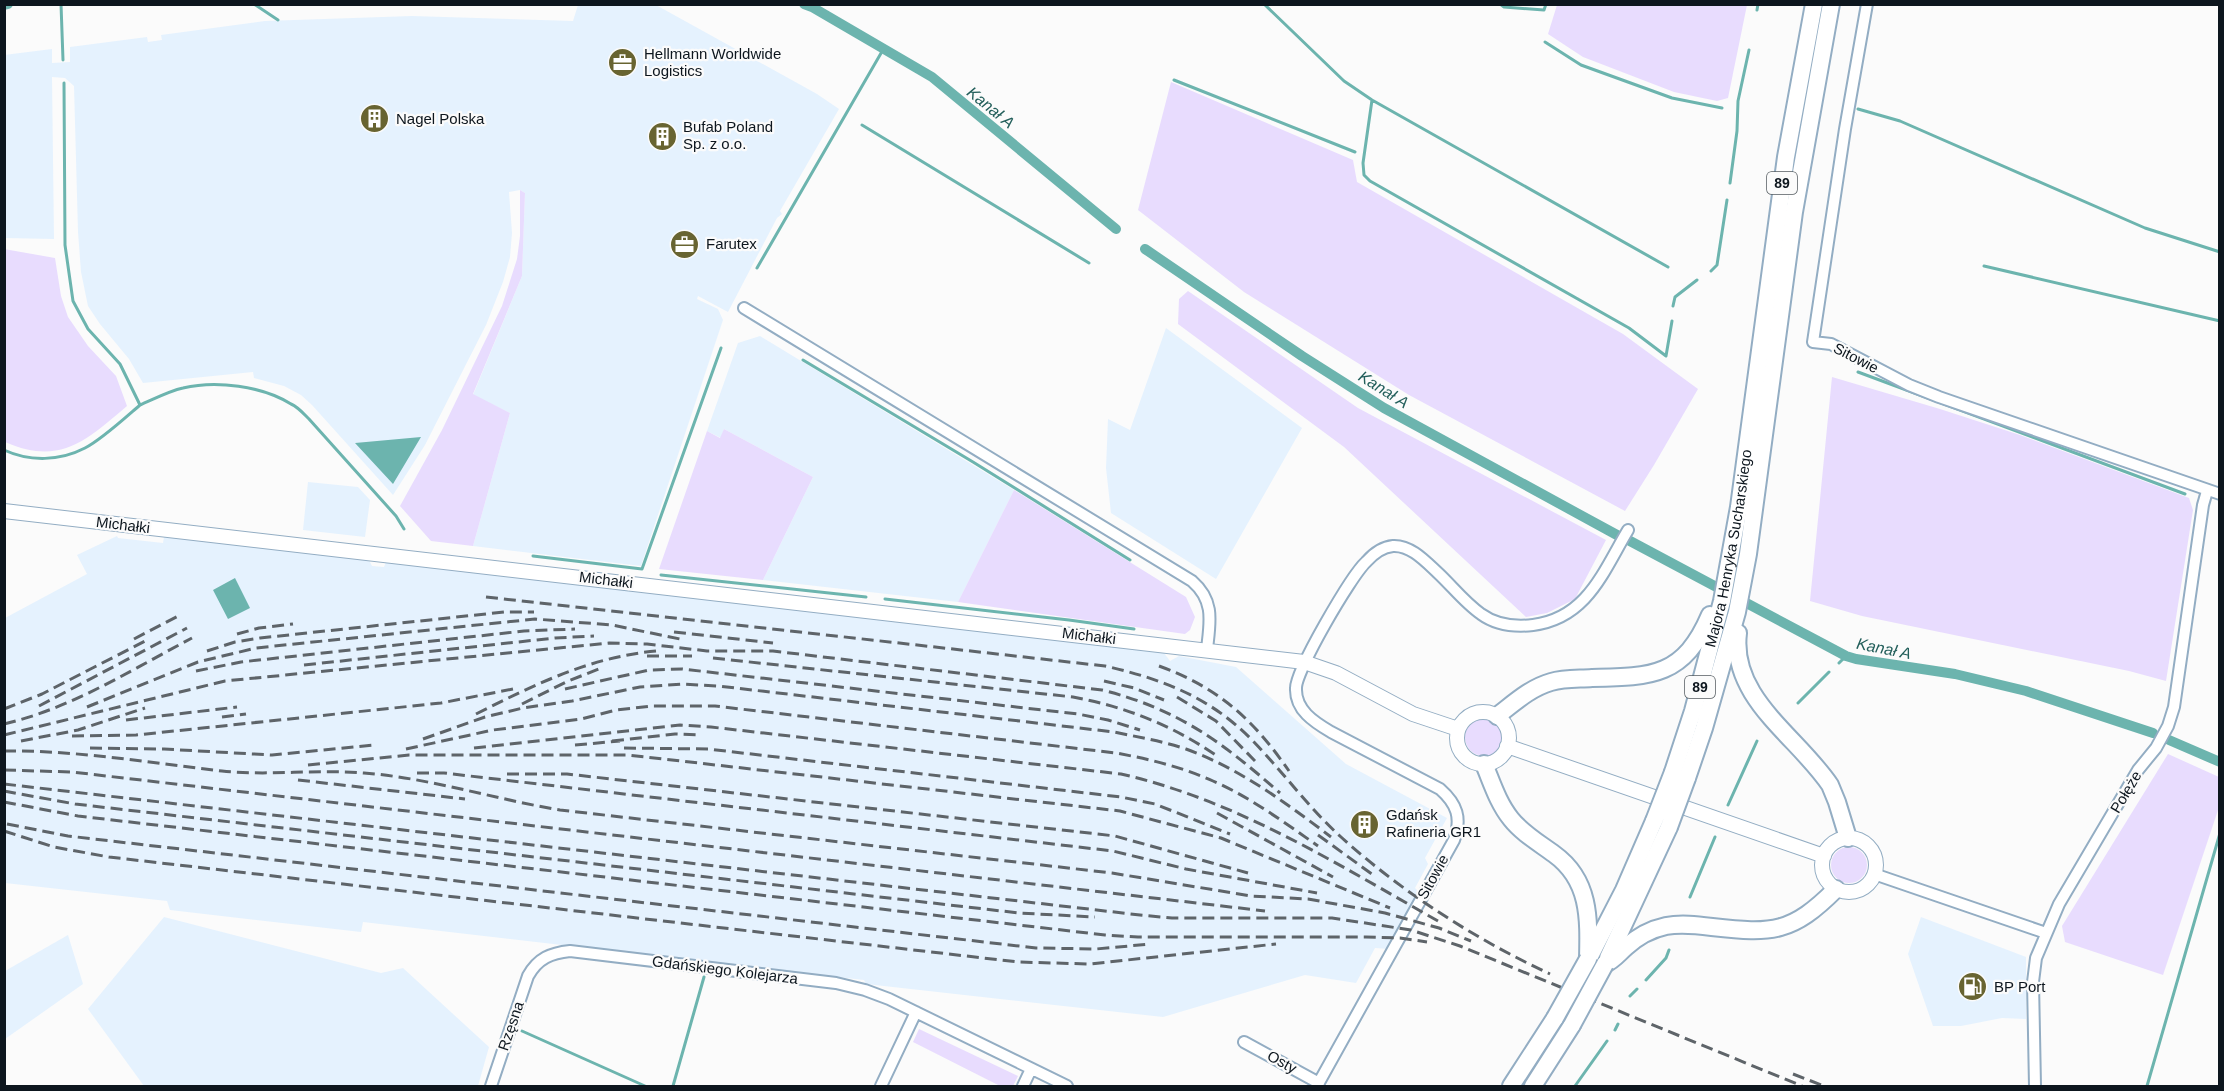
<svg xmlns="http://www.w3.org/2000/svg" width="2224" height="1091" font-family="Arial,sans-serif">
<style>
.built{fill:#e5f2fe}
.green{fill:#e8dcfe}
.water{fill:#6cb4ae}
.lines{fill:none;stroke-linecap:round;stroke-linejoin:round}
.stream{stroke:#6cb4ae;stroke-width:3}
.canal{stroke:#6cb4ae;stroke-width:10}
.minor-casing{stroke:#93adc3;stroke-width:14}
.tertiary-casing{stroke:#93adc3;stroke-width:16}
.trunk-casing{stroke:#93adc3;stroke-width:20}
.minor{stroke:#fff;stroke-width:10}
.tertiary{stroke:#fff;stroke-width:14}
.trunk{stroke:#fff;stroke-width:16}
.rail{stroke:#5e6469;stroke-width:3;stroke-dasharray:12 6;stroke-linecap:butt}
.trunk-bridge-casing{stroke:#93adc3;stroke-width:20;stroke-linecap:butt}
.trunk-bridge{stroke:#fff;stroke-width:16}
.labels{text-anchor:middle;stroke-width:4.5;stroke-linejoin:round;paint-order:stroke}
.shield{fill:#fbfbfb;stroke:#545b60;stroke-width:1.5}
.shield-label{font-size:14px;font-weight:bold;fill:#0d161e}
.poi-label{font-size:15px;fill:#0d161e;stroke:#fbfbfb;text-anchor:start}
.street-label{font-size:15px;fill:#0d161e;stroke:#fbfbfb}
.water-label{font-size:16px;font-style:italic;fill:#235f5b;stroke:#fbfbfb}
</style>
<rect width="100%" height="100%" fill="#fbfbfb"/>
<!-- built -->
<path class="built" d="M578,5H656L817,94L839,109L780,211L782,214L777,218L728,312L698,296L697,299L718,309L723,320L641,566L473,546L510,413L473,395L522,276L525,193L520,190L509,192L512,233L510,257L503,282L486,325L425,445L393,495L312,405L301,395L284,386L254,378L253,372L143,383L129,359L100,324L88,306L81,272L78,232L74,86L65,78L52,77L54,239L5,238L4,55L52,49V63L70,62V47L147,37L148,42L162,40L161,35L265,21L412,16L573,21Z
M1166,328L1302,428L1216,579L1111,513L1106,468L1108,419L1130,430Z
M760,336L1014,490L958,602L763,580L813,477L724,429L721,438L707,431L738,343Z
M308,482L358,487L370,500L365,537L303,530Z
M117,536L118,538L163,543L164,537L369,560L372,566L384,567L386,562L1164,653L1170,661L1179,656L1236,667L1346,764L1447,818L1425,858L1428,864L1415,888L1419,892L1389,949L1375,948L1356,983L1305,975L1163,1017L866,984L864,980L363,922L361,932L170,910L167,901L5,883V618L87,574L77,555Z
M164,917L381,973L403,968L489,1047L478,1086H144L88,1009Z
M1921,917L2026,957V1019L2002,1018L1961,1026H1933L1908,954Z
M68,935L83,984L5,1039V971Z"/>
<!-- green -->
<path class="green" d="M1557,5H1747L1728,98L1717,101L1674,92L1583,57L1548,34Z
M1171,82L1353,160L1357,182L1623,334L1698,389L1654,465L1625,511L1409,395L1244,292L1138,210Z
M520,190L525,193L522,276L473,394L510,413L473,546L431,541L400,506L442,430L502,306L517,259L520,236Z
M4,249L55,258L61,296L68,317L88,346L116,376L127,406C86,441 60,466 5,442Z
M1188,291L1358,408L1606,540L1575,599L1547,613L1526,617L1344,447L1178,324L1179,299Z
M1832,377L1940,409L2020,435L2189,498L2193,510L2166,681L2129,671L1862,616L1810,601Z
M724,429L813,477L763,580L659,569L707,431L720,438Z
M1014,490L1186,597L1195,617L1190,630L1185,634L958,602Z
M1465 737a19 19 0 1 1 38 0a19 19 0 1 1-38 0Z
M2168,754L2219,777L2220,804L2163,975L2065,942L2062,926Z
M1831 865a18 18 0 1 1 36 0a18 18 0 1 1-36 0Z
M919,1029L1018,1076L1013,1086H1000L913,1042Z"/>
<!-- water -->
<path class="water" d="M421,437L393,484L355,443Z
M235,578L250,608L228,619L213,590Z"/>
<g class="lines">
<!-- stream -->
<path class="stream" d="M61,4L63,60
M254,4L278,20
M1264,4L1344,81L1372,100L1668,267
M1500,4L1504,7L1544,10L1546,4
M1757,10L1758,4
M1545,42L1581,65L1672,98L1722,108
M1174,80L1355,152
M1372,100L1363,163L1364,175L1370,181L1629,328L1666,356L1672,321
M1858,109L1900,121L2145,228L2220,252
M862,125L1089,263
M1730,183L1737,131L1738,101L1749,50
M1984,266L2220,321
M757,268L884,48
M1711,271L1717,265L1727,200
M1673,306L1675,297L1697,280
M803,360L973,462L1130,560
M1858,372L2185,494
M140,405C154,399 169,391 183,388C216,380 262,386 291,404C298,407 303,413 309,419L396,516L404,529
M4,450C30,462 60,461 85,448C101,440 126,417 140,405L120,364L88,329L73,301L65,245L64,83
M533,556L642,569L721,348
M661,575L866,597
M885,599L1069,620L1134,629
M1839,663L1846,656
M1798,703L1829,672
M1728,805L1757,741
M1690,897L1715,837
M1646,980L1666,958L1669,950
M1630,996L1637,989
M1615,1030L1618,1024
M522,1031L645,1086
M673,1086L704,977
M1575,1086L1607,1041
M2147,1086L2220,833"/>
<!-- canal -->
<path class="canal" d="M804,4L812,7L932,77L1116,229
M4,5L8,4
M1145,249L1302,356L1384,408L1617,535
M1630,541L1846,656L1856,659L1955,674L2026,691L2153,733
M2169,740L2220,762"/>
<defs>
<path id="minor" d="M1867,4L1845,129L1813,342L1831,344L1909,385L1939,397L2220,494
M744,308L1192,581C1215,601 1210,622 1207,649
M1874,874L2046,933
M1244,1042L1319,1083
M491,1086L528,976C538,958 551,953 570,951L836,983L865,990L889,999L1067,1086
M881,1086L916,1012
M1023,1086L1031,1069
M1317,1086L1454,840C1462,818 1457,804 1440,789L1331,732C1314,722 1295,710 1296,688C1296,670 1351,576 1366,562C1373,554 1382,547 1393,546C1411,545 1426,562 1438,573C1452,586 1465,603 1481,614C1496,625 1515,627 1533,625C1587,618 1603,572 1628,530
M2035,1086L2033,982L2036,958L2059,904L2138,770L2156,748L2168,726L2174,707L2203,505L2207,491"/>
<path id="tertiary" d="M4,511L1304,662L1336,673L1413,714L1458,729
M1457 738a26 26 0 1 1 52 0a26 26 0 1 1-52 0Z
M1507,746L1824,856
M1822 865a27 27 0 1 1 54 0a27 27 0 1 1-54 0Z"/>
<g id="trunk">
<path d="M1738,633C1730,698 1797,736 1830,785L1837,802L1848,838"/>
<path d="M1497,716C1514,703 1530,688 1551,682C1564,678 1578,679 1592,678C1653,677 1684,676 1710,615"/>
<path d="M1484,764C1492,783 1498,803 1511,819C1522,833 1539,843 1554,854C1590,880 1589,918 1588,959"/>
<path id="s1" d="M1673,772L1693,711L1722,601L1739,507L1786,157L1814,4"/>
<path d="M1687,778L1704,728L1737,612L1748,554L1794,212L1831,4"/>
<path d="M1590,956L1624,890L1654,821"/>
<path d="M1608,958L1669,827"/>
<path d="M1605,964C1614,960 1618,954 1626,947C1637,937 1652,929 1666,926C1681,923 1697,925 1712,927C1773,934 1792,933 1836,889"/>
<path d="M1511,1086L1555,1018"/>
<path d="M1533,1086L1572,1025"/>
</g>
</defs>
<!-- minor casing -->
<use href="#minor" class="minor-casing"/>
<!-- tertiary casing -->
<use href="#tertiary" class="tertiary-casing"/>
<!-- trunk casing -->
<use href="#trunk" class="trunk-casing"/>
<!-- minor -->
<use href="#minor" class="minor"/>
<!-- tertiary -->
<use href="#tertiary" class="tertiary"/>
<!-- trunk -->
<use href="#trunk" class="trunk"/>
<!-- rail -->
<path class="rail" d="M486,597L1105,666C1162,679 1210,697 1252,740C1283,772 1309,808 1341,837C1403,893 1475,939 1550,974
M674,632L773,643
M237,634L259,628L293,624
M134,639L180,615
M207,651L235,642L260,638L504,612H534
M647,656H692
M713,658L1073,697C1126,707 1172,725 1217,756
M304,665L555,638L594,636
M1159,666C1219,688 1253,719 1289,771
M196,671L241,662L524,631L575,629
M1104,681L1134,688L1164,700
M565,689L649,670L682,669L1078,714L1108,720L1140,730
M1177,697L1216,721L1255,761
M522,704L566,682L601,668
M39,706L187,628
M87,707L198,662L256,648L535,619L612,625L685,640
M4,709L42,694L147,640
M476,714C534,685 590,657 656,651
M222,717L246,714
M126,720L237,707
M4,724C72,708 131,670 192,638
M4,735L225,681L609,643L647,644L707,651H773L1102,690C1178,709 1222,742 1280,793
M72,736L136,735L441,703L513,689
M423,739L485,717L523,708L572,701L640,687L682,684L718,686L1114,732C1138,737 1162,741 1186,749C1239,768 1286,803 1331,837
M21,741L78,730L145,708
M612,741L675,734L700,735
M575,745L620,741
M90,748L164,749L272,755L374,745
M474,748L680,725L711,727L1121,774C1236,800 1337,864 1438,921
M624,748L708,749L1121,797L1155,804L1230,834
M406,749L493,730L581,719L616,710L653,706H715L1116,753C1149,759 1182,767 1213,781C1250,797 1285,823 1318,846
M4,751C77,750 150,763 222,771C269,776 317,769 364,773C430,778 494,799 560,810L1112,873L1251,896L1308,899L1385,913L1439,928L1471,941
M308,765L409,755H628L1120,811L1221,838L1390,908
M4,770L72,772L1265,911
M417,773H444L1113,851L1186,869L1317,893
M507,774H567L1115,836L1248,873
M298,780L465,799
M4,784L1140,915L1172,918H1332L1411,930L1460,946L1802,1086
M4,791L75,804L1019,913L1095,917
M4,802L78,816L1105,935L1138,937H1366L1400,938L1427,942
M1217,813L1333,877
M7,824L68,836L1036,948L1096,949L1151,944
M4,831L54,847L109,857L1018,962L1090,964L1276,944
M1318,835L1376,877
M1793,1074L1824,1086"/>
<defs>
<path id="trunk-bridge" d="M1654,821L1673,772
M1669,827L1687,778
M1555,1018L1588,959
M1572,1025L1605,964"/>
</defs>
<!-- trunk-bridge casing -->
<use href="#trunk-bridge" class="trunk-bridge-casing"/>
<!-- trunk-bridge -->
<use href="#trunk-bridge" class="trunk-bridge"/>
</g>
<!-- icons -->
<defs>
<symbol id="office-disc" viewBox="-11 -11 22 22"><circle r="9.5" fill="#686431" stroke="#fbfbfb"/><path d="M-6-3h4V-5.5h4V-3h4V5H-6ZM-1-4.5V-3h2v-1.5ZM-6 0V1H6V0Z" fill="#fff"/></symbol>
<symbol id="building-disc" viewBox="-11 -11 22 22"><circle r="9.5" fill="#686431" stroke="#fbfbfb"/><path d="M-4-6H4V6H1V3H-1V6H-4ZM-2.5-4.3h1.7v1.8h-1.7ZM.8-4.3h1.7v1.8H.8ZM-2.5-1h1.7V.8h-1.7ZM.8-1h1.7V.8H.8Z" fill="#fff"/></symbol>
<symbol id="fuel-disc" viewBox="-11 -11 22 22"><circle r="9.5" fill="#686431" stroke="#fbfbfb"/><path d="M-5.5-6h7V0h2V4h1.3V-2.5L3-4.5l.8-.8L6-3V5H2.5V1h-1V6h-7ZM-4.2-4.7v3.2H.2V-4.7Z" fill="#fff"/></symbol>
</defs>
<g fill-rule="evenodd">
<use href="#office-disc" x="606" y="46" width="33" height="33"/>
<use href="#building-disc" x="358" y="102" width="33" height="33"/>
<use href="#building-disc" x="646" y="120" width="33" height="33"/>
<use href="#office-disc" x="668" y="228" width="33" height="33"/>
<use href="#building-disc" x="1348" y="808" width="33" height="33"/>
<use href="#fuel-disc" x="1956" y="970" width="33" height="33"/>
</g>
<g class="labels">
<!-- shield labels -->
<g class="shield">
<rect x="1767" y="172" width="30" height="22" rx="4.5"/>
<rect x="1685" y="676" width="30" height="22" rx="4.5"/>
</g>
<g class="shield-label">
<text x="1782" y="188">89</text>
<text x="1700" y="692">89</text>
</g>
<!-- poi labels -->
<g class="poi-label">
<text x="644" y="59">Hellmann Worldwide<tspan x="644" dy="17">Logistics</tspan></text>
<text x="396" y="124">Nagel Polska</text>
<text x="683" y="132">Bufab Poland<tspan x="683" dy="17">Sp. z o.o.</tspan></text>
<text x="706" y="249">Farutex</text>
<text x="1386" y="820">Gdańsk<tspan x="1386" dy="17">Rafineria GR1</tspan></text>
<text x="1994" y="992">BP Port</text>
</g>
<!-- street labels -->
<g class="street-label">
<text transform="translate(1856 358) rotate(27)" y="5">Sitowie</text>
<text transform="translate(123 525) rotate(7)" y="5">Michałki</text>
<text dy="5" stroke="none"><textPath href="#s1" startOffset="231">Majora Henryka Sucharskiego</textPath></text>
<text transform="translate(606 580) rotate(7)" y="5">Michałki</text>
<text transform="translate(1089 636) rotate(7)" y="5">Michałki</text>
<text transform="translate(2126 792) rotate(-59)" y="5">Połęże</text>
<text transform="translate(1433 877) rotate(-61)" y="5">Sitowie</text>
<text transform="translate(725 970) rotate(7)" y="5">Gdańskiego Kolejarza</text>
<text transform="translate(511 1026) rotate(-71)" y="5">Rzęsna</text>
<text transform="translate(1282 1062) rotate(29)" y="5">Osty</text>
</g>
<!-- water labels -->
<g class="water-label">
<text transform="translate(991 107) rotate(39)" y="6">Kanał A</text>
<text transform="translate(1384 389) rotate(32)" y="6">Kanał A</text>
<text transform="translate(1884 648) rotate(11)" y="6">Kanał A</text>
</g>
</g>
<!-- border -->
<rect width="2224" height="1091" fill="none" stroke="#0d161e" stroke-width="12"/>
</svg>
